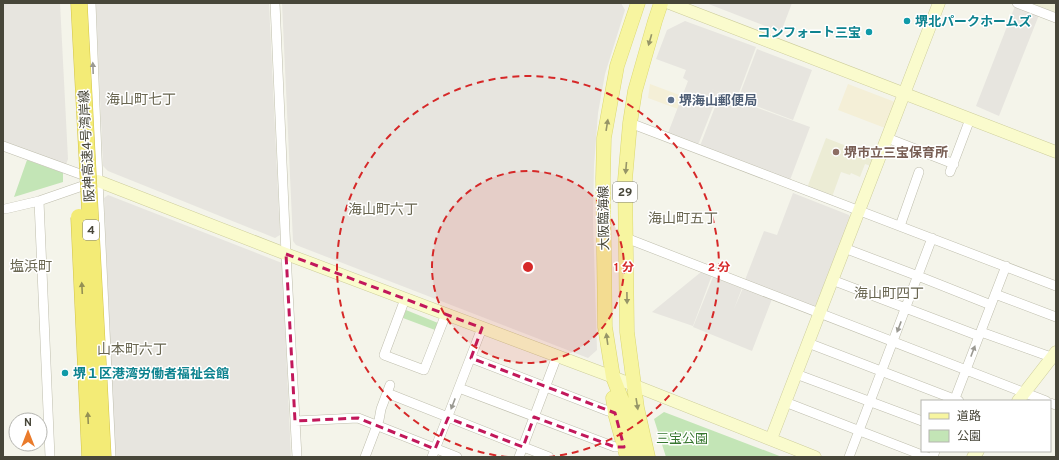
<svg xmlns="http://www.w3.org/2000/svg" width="1059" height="460" font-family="Overpass,'Noto Sans JP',sans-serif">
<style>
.commercial{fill:#f4efd7}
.industrial{fill:#e7e5df}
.education{fill:#ececd5}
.green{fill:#c3e5b6}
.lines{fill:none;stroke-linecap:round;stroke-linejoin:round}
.street-casing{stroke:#bfbead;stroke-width:10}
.secondary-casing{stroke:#cdcd9b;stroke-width:13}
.primary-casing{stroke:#dbd871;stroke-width:15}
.street{stroke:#fff;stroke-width:9}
.secondary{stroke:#fafbcd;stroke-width:12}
.primary{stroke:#f7f5a0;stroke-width:14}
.highway-bridge-casing{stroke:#d2c446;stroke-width:17;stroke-linecap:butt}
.highway-bridge{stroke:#f3eb76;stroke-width:16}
.oneway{fill:#969567}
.oneway2{fill:#9a9992}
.oneway3{fill:#949054}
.marked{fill:none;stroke:#c2185b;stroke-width:3;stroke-dasharray:8 5;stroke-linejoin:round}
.ring{fill:none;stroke:#d62828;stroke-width:2;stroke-dasharray:7 5}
.culture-dot{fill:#0f9aa8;stroke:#fff;stroke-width:1.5}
.service-dot{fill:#5c6f8a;stroke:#fff;stroke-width:1.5}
.education-dot{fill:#8d6e63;stroke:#fff;stroke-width:1.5}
.labels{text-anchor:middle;stroke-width:3;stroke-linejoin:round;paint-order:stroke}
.shield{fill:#fff;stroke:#7e7e74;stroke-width:1}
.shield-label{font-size:12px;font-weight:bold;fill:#474639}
.culture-label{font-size:13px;font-weight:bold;fill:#0d838f;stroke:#fff;text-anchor:start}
.service-label{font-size:13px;font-weight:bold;fill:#4e5e75;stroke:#fff;text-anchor:start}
.street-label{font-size:13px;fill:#474639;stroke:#fff}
.education-label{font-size:13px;font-weight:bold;fill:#785e54;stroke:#fff;text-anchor:start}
.park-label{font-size:13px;fill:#377630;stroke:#fff}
.neighbourhood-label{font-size:14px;fill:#696651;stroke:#fff}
.centre{fill:#d62828;stroke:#fff;stroke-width:2}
.ring-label{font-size:12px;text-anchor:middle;font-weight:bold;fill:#d62828;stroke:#fff;stroke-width:3;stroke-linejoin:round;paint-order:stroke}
</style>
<rect width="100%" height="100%" fill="#f4f4ea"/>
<!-- commercial -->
<path class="commercial" d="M650,84L682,96L678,109L648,98Z
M848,84L895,102L885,128L838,110Z"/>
<!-- industrial -->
<path class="industrial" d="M3,3H60L68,159L63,173L3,150Z
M96,3H269L280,235L275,238L108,171L103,166Z
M282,3H621L625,10L605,74L598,113L594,166L593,220L597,350L588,358L296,245L293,241Z
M706,3H792L781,32Z
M1015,6L1039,15L999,116L976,106Z
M685,21L756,47L737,98L711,89L719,92L698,145L668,133L688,81L683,78L686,70L656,59L667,30Z
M757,49L812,70L793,120L738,99Z
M720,94L810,127L790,180L700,146Z
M793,193L849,215L851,219L818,305L814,307L745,280L764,231L777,235Z
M108,195L282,263L291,457H115L104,198Z
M701,272L712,275L693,326L652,312Z
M713,277L742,288L734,309L743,288L772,299L752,351L693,327Z"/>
<!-- education -->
<path class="education" d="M1030,3H1056V13Z
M826,138L875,157L871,166L865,164L860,177L851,173L850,175L841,172L832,197L807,188Z"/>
<!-- green -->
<path class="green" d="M27,160L63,173V182L14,197Z
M406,310L438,323L435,330L403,318Z
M664,412L782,457H666L654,419Z"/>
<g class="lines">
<defs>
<path id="street" d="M91,3L98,181L111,457
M275,3L286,254L297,457
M1017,3L1056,18
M630,123L1056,286
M887,138L954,164
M3,146L91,178
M950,172L970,119
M39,201L50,457
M3,209H5L39,201L91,183
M900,226L919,172
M626,238L1046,401
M844,248L918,276L991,305
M832,280L979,336
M995,294L1056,317
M405,299L384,355L424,370L446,314
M981,332L1051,357
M808,343L959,401
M471,358L608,411L615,413
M796,374L922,421
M459,388L615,447H624
M387,393L549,457
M954,401L1006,266
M785,402L927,457
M1050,403L1056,405
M295,421L358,418L457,457
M365,457L379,420L381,409L390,385
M432,457L482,328
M519,457L557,356
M849,457L932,238
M933,457L935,451"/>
<path id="secondary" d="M669,3L1056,152
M98,181L286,254L613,377L815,457
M1018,401L1056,352
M771,439L939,3
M973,457L978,451"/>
<path id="primary" d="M613,398L615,413L627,457
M638,457L623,403L613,377L605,327L603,178L604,138L617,66L638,3
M648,457L637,408L627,332L625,180L630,123L635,91L655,21L661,3"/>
</defs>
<!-- street casing -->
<use href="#street" class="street-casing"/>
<!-- secondary casing -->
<use href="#secondary" class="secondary-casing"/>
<!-- primary casing -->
<use href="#primary" class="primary-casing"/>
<!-- street -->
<use href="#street" class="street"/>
<!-- secondary -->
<use href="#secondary" class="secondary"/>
<!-- primary -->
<use href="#primary" class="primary"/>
<defs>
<path id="highway-bridge" d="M79,3L103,457
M79,217L90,457"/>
</defs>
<!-- highway-bridge casing -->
<use href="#highway-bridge" class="highway-bridge-casing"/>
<!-- highway-bridge -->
<use href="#highway-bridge" class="highway-bridge"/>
</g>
<!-- one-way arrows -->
<defs><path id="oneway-solid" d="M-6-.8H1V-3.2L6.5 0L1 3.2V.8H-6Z"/></defs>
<g class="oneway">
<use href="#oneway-solid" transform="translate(650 40) rotate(106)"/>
<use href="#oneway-solid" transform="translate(607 125) rotate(-81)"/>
<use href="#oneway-solid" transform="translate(626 168) rotate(95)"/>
<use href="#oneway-solid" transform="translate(627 298) rotate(89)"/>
<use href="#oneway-solid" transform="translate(607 339) rotate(-98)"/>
<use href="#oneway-solid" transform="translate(637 404) rotate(81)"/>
</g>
<g class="oneway2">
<use href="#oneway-solid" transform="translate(93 68) rotate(-92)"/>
<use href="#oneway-solid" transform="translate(899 327) rotate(111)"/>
<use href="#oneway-solid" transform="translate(973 351) rotate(-69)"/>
<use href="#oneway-solid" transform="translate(453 404) rotate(111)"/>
</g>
<g class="oneway3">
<use href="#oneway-solid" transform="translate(82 288) rotate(-93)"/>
<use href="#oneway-solid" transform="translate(88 418) rotate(-93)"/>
</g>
<!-- marked area -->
<path class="marked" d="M286,254L482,328L471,358L615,413L624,447H615L534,417L523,447L448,418L435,449L358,418L295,421Z"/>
<!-- distance rings -->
<circle cx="528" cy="267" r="96" fill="#d62828" fill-opacity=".12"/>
<g class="ring">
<circle cx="528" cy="267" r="96"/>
<path d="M508 457A191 191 0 1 1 548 457"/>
</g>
<!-- markers -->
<g class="culture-dot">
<circle cx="907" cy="21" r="4"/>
<circle cx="869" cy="32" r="4"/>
<circle cx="65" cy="373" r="4"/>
</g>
<circle class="service-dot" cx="671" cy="100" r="4"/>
<circle class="education-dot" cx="836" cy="152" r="4"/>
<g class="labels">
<!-- shield labels -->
<g class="shield">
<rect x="613" y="182" width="24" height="20" rx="3"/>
<rect x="83" y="220" width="16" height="20" rx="3"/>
</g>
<g class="shield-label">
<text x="625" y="196">29</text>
<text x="91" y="234">4</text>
</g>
<!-- culture labels -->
<g class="culture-label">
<text x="915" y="26">堺北パークホームズ</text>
<text x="861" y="37" text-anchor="end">コンフォート三宝</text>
<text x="73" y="378">堺１区港湾労働者福祉会館</text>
</g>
<!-- service labels -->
<g class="service-label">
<text x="679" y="105">堺海山郵便局</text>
</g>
<!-- street labels -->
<g class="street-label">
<text transform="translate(86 146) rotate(-93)" y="5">阪神高速4号湾岸線</text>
<text transform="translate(603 218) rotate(-91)" y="5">大阪臨海線</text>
</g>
<!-- education labels -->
<g class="education-label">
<text x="844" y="157">堺市立三宝保育所</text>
</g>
<!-- park labels -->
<g class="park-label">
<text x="682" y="443">三宝公園</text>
</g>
<!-- neighbourhood labels -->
<g class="neighbourhood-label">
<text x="141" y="104">海山町七丁</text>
<text x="383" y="214">海山町六丁</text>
<text x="683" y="223">海山町五丁</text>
<text x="31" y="271">塩浜町</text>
<text x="889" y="298">海山町四丁</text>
<text x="132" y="354">山本町六丁</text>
</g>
</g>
<circle cx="528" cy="267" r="6" class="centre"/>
<g class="ring-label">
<text x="624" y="271">1 分</text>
<text x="719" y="271">2 分</text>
</g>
<!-- border -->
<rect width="1059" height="460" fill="none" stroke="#474639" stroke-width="8"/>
<!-- legend -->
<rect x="921" y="400" width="130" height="52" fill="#ffffff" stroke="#b5b5b0"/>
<rect x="929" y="413" width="20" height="6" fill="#f7f5a0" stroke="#b5b5b0"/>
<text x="957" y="420" font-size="12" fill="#474639">道路</text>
<rect x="929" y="430" width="20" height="12" fill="#c3e5b6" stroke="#b5b5b0"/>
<text x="957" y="440" font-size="12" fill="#474639">公園</text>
<!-- north arrow -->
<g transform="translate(28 432)"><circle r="19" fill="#ffffff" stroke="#b5b5b0"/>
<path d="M0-3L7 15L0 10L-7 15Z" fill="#ea7b2b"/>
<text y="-6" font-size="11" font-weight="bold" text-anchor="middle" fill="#474639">N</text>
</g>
</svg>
